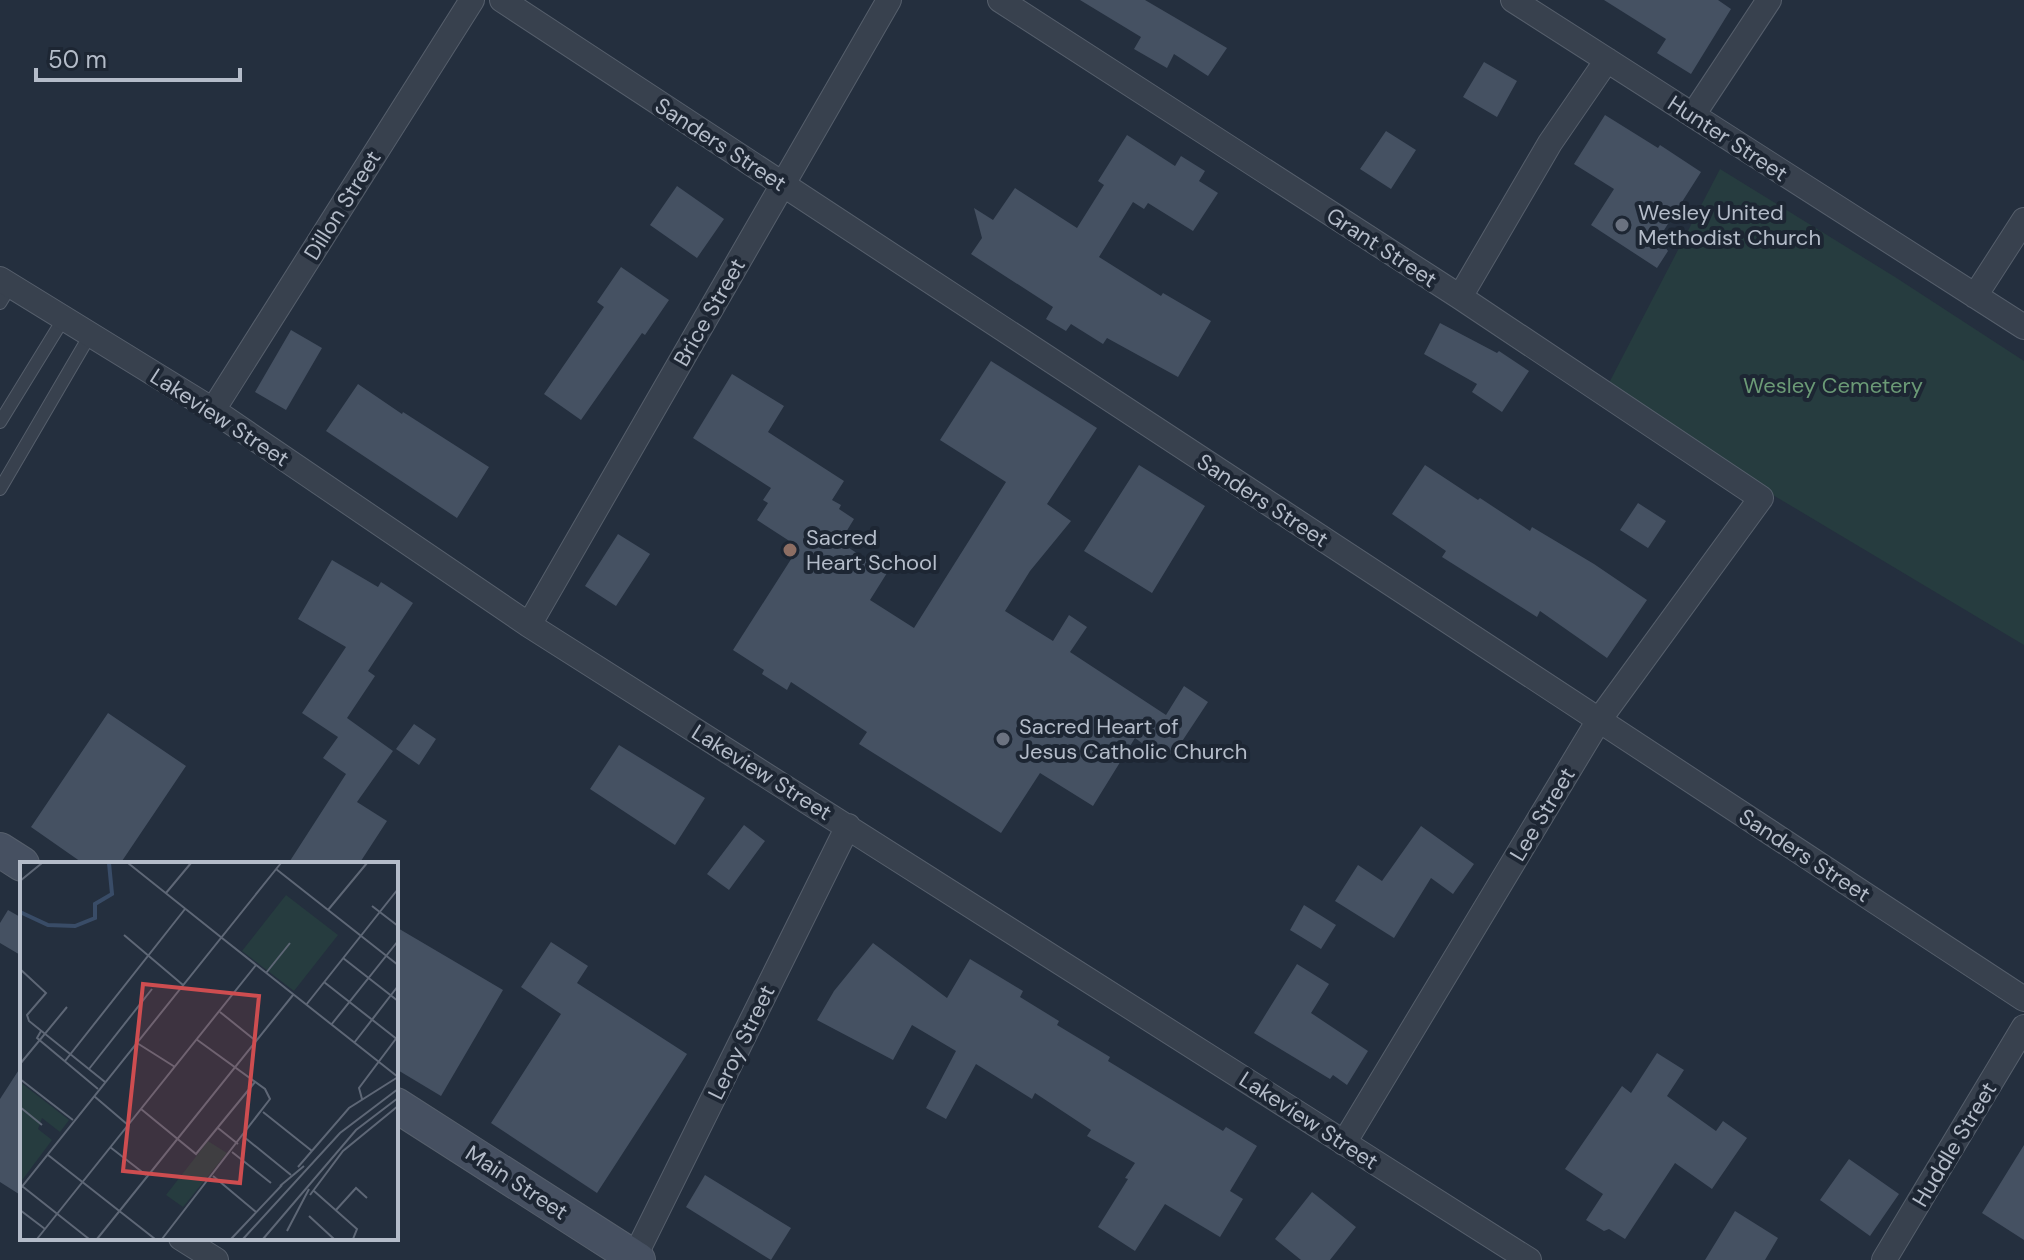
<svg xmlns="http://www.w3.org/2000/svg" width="2024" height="1260" font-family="'DM Sans',sans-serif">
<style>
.green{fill:#263c3f}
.building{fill:#455162}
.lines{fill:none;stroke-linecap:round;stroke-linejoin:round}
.lane-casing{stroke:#565f6c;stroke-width:14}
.street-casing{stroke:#565f6c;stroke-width:26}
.secondary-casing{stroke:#565f6c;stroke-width:36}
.lane{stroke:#38414e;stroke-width:12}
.street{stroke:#38414e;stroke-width:24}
.secondary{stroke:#465061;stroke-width:34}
.worship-dot{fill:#6b7280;stroke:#1d2633;stroke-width:3}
.education-dot{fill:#8d6e63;stroke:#1d2633;stroke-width:3}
.labels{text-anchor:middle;stroke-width:8;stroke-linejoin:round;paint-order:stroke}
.street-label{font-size:22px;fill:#b4bcc9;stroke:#1d2633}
.poi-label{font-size:22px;fill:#b4bcc9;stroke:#1d2633;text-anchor:start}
.park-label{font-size:22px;fill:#6b9a76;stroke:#1d2633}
.inset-river{fill:none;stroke:#394c67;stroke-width:4}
.inset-road{fill:none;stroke:#5e6776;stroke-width:2}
.view{fill:#ce4d50;fill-opacity:0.15;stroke:#ce4d50;stroke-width:4}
.inset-edge{fill:none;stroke:#b4bcc9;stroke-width:4}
</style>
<rect width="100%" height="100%" fill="#242f3e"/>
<!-- green -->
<path class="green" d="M1720,169L1895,277L2024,361V645L1768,492L1609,383Z"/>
<!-- building -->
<path class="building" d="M1080,0H1145L1227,48L1208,76L1174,54L1167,68L1134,49L1141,37Z
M1604,0H1718L1731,9L1691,74L1657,53L1666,39Z
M1484,62L1517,81L1497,117L1463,97Z
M1605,115L1658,148L1660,145L1701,172L1659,238L1668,251L1657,268L1591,225L1614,189L1574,164Z
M1386,131L1416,150L1391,189L1360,169Z
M1127,135L1175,166L1181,156L1205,171L1199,181L1218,193L1193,231L1148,203L1144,209L1133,202L1099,257L1161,296L1163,293L1211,321L1178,377L1107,338L1103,344L1071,324L1066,331L1046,319L1053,307L971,254L982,238L974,208L993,220L1015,188L1077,228L1104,185L1098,181Z
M677,186L724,219L697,258L650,225Z
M621,267L669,300L645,335L642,333L581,420L544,394L604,307L597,302Z
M1440,323L1497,353L1499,351L1529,371L1502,412L1472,392L1477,384L1424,354Z
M291,330L322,348L286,410L255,392Z
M991,361L1097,428L1047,504L1071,521L1030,571L1005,611L1053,641L1069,615L1087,627L1070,652L1166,715L1184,686L1208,702L1173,755L1154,743L1150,749L1135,738L1093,806L1040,773L1001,833L859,744L867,732L791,682L787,690L762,674L764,670L733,650L795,553L790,550L794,544L757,520L768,503L763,500L771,488L693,438L732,374L784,406L768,432L844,481L832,500L841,505L839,509L854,519L840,542L887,573L870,600L914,628L1006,482L940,440Z
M358,384L402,414L403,412L489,467L457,518L326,431Z
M1139,465L1205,506L1152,593L1084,551Z
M1425,465L1478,500L1480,498L1530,531L1532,527L1594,564L1647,600L1607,658L1540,611L1537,617L1442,557L1446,551L1392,514Z
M1638,503L1666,521L1648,548L1620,530Z
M618,534L650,554L616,606L585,586Z
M332,560L378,587L381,582L413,603L368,671L375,676L347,718L393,751L357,802L387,821L359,864H288L346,774L323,758L338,737L302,713L346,647L298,619Z
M108,713L186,766L120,864H84L31,827Z
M414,724L436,739L419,765L396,749Z
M619,745L705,798L675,845L590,789Z
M744,825L765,841L729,890L707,874Z
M1421,826L1474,864L1453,894L1431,878L1394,938L1335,901L1358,865L1382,881Z
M1304,905L1336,925L1321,949L1290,930Z
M8,910L22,918V956L0,943V923Z
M396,927L503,990L441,1096L396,1069Z
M551,942L588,966L577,983L687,1054L597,1193L491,1123L561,1014L521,987Z
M873,943L947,998L970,959L1023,991L1020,997L1059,1021L1057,1025L1110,1057L1108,1061L1223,1131L1226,1127L1257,1146L1230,1191L1243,1199L1220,1237L1165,1204L1135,1251L1098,1227L1128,1179L1125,1178L1135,1163L1087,1136L1091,1130L1035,1093L1032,1099L976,1064L946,1119L926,1108L956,1051L912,1025L893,1060L817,1020L834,991Z
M1297,964L1329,984L1311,1013L1368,1051L1347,1085L1333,1075L1330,1079L1254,1033Z
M1657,1053L1684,1070L1667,1096L1716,1131L1723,1121L1747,1138L1712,1189L1675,1163L1625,1239L1609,1229L1604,1231L1586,1220L1603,1194L1565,1169L1622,1086L1631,1093Z
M22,1065V1196L0,1182V1099Z
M2024,1145V1240L1982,1213Z
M1849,1159L1899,1194L1870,1236L1820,1200Z
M705,1175L791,1228L771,1260L686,1207Z
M1312,1192L1356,1227L1330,1260H1301L1275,1239Z
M1735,1211L1778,1238L1765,1260H1705Z"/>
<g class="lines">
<defs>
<path id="lane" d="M0,303L11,285
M0,422L64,318
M0,489L90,335"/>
<path id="street" d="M502,0L2024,999
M1000,0L1460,297L1761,498L1599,720L1344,1143
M1513,0L2024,327
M1693,115L1769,0
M0,279L213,410L529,625L1529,1260
M1975,296L2024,220
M1460,297L1550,143L1607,60
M213,410L472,0
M529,625L889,0
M181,1238L216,1260
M634,1258L848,826
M1884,1260L2024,1027"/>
<path id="secondary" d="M0,850L22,864
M396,1105L638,1260"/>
</defs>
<!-- lane casing -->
<use href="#lane" class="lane-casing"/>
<!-- street casing -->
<use href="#street" class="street-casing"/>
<!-- secondary casing -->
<use href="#secondary" class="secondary-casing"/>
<!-- lane -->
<use href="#lane" class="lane"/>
<!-- street -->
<use href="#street" class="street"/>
<!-- secondary -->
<use href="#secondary" class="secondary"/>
</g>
<!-- markers -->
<g class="worship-dot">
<circle cx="1622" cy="225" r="8"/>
<circle cx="1003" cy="739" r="8"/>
</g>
<circle class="education-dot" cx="790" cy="550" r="8"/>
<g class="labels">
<!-- street labels -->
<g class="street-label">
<text transform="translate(1728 138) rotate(33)" y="8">Hunter Street</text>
<text transform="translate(721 144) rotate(33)" y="8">Sanders Street</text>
<text transform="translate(342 205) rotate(-58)" y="8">Dillon Street</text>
<text transform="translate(1382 247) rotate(33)" y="8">Grant Street</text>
<text transform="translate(709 312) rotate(-60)" y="8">Brice Street</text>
<text transform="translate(220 417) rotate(33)" y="8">Lakeview Street</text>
<text transform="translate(1263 500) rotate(33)" y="8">Sanders Street</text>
<text transform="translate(762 772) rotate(32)" y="8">Lakeview Street</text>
<text transform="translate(1542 814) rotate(-59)" y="8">Lee Street</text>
<text transform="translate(1805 855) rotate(33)" y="8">Sanders Street</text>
<text transform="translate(741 1042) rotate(-64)" y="8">Leroy Street</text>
<text transform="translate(1309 1120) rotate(33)" y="8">Lakeview Street</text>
<text transform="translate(1954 1144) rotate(-59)" y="8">Huddle Street</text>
<text transform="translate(517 1182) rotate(33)" y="8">Main Street</text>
</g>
<!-- poi labels -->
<g class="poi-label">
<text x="1638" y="220">Wesley United<tspan x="1638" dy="25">Methodist Church</tspan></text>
<text x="806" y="545">Sacred<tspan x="806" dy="25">Heart School</tspan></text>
<text x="1019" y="734">Sacred Heart of<tspan x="1019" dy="25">Jesus Catholic Church</tspan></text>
</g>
<!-- park labels -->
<g class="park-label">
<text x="1833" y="393">Wesley Cemetery</text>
</g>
</g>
<!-- overview -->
<g transform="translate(20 862)">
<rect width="378" height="378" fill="#242f3e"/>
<path d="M266,33L318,73L274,129L222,89ZM0,220L49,258L40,270L22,256L18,267L32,278L0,321ZM188,279L207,291L163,345L146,333Z" fill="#263c3f"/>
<path class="inset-river" d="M0,50L28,63L55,64L75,56V42L92,32L89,1"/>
<path class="inset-road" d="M108,1L202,76M256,7L378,103M0,19L22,1M146,31L171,1M352,44L378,64M308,48L347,1M104,73L163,123M202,76L378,215M323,96L378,139M0,107L26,131L7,153L9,159L85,220M246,111L270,81M304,120L378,178M286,143L378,27M200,150L236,179M311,163L378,79M21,169L17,176L78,227M117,181L155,205M334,181L378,124M45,199L165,47M0,202L47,145M69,207L132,127M0,217L53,258M74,234L108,263M342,237L339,226L378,174M0,245L22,263M121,247L176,292L235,220M243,250L292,289M198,266L218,282M224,275L271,313M90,285L126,313M212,290L251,321M28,293L135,377M278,305L329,246L378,215M193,314L236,350M2,324L69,377M260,324L284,304M0,327L261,1M294,329L337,367L333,377M290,333L323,289L378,244M0,348L25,367M316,348L336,326L347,336M289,354L314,377M267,369L289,327M17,377L236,103M77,377L273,133M142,377L250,237L245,227L176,177M211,377L262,323M223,377L320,271L378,227M243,377L336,268L378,236"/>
<path class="view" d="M123,122L239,134L220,321L103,309Z"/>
<rect width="378" height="378" class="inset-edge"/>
</g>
<!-- scale -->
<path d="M36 68v12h204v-12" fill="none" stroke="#b4bcc9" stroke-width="4"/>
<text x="48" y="68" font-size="24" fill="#b4bcc9" stroke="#1d2633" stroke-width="6" paint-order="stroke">50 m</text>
</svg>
